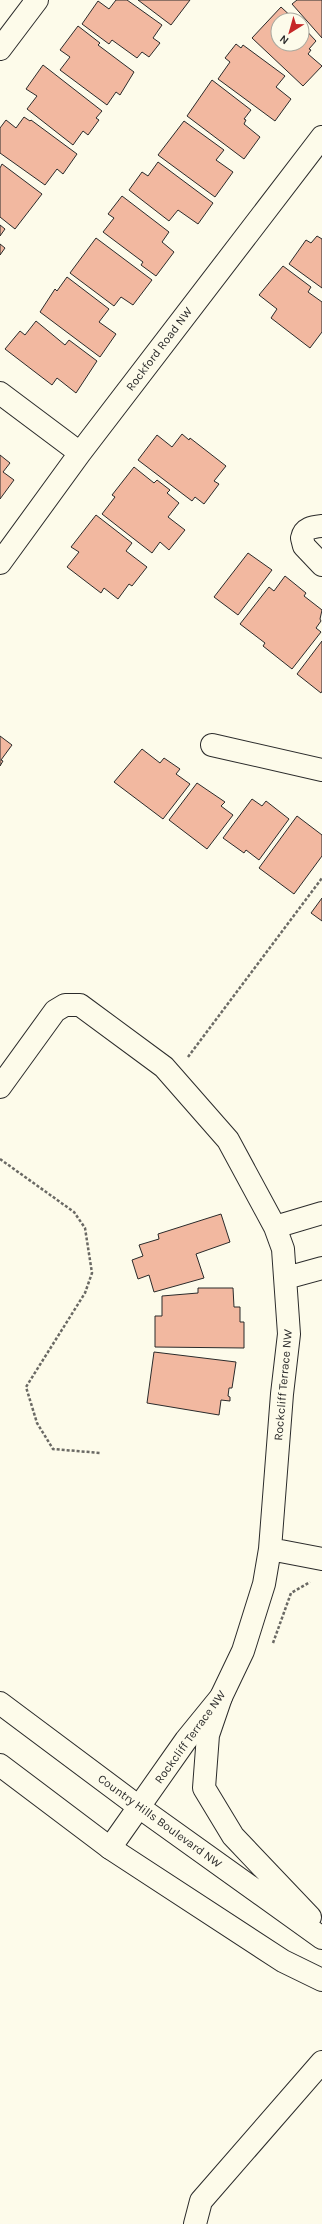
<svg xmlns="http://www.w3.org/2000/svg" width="322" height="2224" font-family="Karla,sans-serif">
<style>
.building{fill:#f2b8a0;stroke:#2b2b2b}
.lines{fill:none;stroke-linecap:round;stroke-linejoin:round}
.minor-casing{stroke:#2b2b2b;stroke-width:24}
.major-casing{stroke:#2b2b2b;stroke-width:24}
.path{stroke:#6a6964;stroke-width:2.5;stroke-dasharray:3 2;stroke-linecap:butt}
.minor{stroke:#fdfbea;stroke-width:22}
.major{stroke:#fdfbea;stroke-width:22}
.labels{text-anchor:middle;stroke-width:3;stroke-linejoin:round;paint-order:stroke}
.street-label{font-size:12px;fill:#2b2b2b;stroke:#fdfbea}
</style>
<rect width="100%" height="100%" fill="#fdfbea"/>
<!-- building -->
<path class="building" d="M116,0H127L162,25L153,38L160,43L149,57L142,52L137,58L112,40L109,44L82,24L98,1L109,9Z
M138,0H190L171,25Z
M297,0H322V38L292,4Z
M281,7L295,20H278V44H302V26L316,41L309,49L311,50L308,54L322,66L303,86L252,38Z
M78,26L100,43L98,45L134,72L120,95L116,92L107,105L60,70L70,57L60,50Z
M236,44L241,48L243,45L285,76L276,87L291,99L275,121L218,79L230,62L225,58Z
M43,65L102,111L96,118L99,120L88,135L83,131L73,145L27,109L37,96L26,89Z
M212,80L251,110L244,119L246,120L244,124L260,137L244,159L187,116Z
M24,117L30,121L31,120L77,154L63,174L57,169L45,185L0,153V128L6,120L16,128Z
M184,121L224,150L216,160L233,172L215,197L158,155Z
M158,162L213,203L198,224L178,210L169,221L129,190L142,172L148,176Z
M2,164L42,194L15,229L0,217V168Z
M122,196L169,232L162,242L174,252L156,276L141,265L143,262L103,232L114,218L108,214Z
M0,225L5,229L0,236Z
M317,236L322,239V288L289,264L306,240L311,243Z
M96,238L152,280L133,305L121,297L114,306L70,273Z
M0,244L5,248L0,255Z
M283,266L311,287L308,292L322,302V332L310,348L271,318L277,309L259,295Z
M67,277L109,309L99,322L116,334L100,357L40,312L55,289L57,291Z
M36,321L65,345L69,340L97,361L76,393L57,378L52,385L5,349L20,331L25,335Z
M182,434L189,440L190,438L226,466L214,481L219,484L204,504L195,497L192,501L138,460L157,435L172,447Z
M0,455L10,463L3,472L14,480L0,499Z
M134,467L154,483L157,480L170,490L167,493L179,503L168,517L185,530L169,550L160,542L152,553L102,514L115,497L112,495Z
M96,515L132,543L126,551L147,567L132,586L129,584L118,599L104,588L101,593L67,567L79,552L71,547Z
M248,553L272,570L238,615L214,597Z
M285,576L306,593L304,596L322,610L320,619L321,621L316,628L321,632L292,669L263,646L265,643L240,624L269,587L274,591Z
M322,641V691L321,693L297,674Z
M0,736L12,745L1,760L3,761L0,766Z
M142,749L160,763L164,758L180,769L176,774L190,784L163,819L114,782Z
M197,783L225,802L221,806L233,815L207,849L169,820Z
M252,799L262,806L266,801L289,819L259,860L246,850L244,853L223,838Z
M297,816L322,835V856L294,894L259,868Z
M322,898V921L311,913Z
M221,1214L230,1242L196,1254L204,1278L154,1292L149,1275L138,1279L132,1260L143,1256L139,1245L159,1239L158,1234Z
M198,1288H233L234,1307H240V1322H244V1348L155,1347V1316H162V1296L198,1293Z
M154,1352L236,1362L232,1388H229L228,1396L230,1397V1401L221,1400L219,1415L147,1403Z"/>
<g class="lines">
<defs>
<path id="minor" d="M0,49L37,0
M0,393L80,453
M322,526C312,527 304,528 302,538L304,546L322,565
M0,563L80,453L322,137
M212,745L322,770
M0,1087L55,1011L65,1005H80L164,1067L228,1140L275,1227L283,1249L289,1334L282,1394L270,1549L264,1584L243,1651L221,1697L186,1740L110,1848
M275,1227L322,1213
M286,1278L322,1268
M270,1549L322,1559
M195,2224L201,2201L322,2062"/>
<path id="major" d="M221,1697L208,1735L204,1788L233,1836L310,1917
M0,1703L139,1807L322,1938
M0,1765L110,1848L283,1961L322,1980"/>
</defs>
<!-- minor casing -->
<use href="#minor" class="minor-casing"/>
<!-- major casing -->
<use href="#major" class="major-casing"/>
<!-- path -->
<path class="path" d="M188,1057L322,878
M0,1159L74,1212L85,1228L92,1273L85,1293L26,1387L37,1423L53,1449L100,1453
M273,1643L291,1593L310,1582"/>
<!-- minor -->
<use href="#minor" class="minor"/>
<!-- major -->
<use href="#major" class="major"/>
</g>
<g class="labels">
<!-- street labels -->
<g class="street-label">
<text transform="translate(159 349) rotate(-53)" y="4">Rockford Road NW</text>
<text transform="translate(283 1385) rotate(-85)" y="4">Rockcliff Terrace NW</text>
<text transform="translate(190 1737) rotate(-54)" y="4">Rockcliff Terrace NW</text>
<text transform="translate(160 1821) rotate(36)" y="4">Country Hills Boulevard NW</text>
</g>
</g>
<!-- north arrow -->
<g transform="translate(290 32) rotate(217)"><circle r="19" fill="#fdfbea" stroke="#a9a89e"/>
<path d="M0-3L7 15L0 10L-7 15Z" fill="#c62828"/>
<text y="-6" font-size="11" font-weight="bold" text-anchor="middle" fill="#2b2b2b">N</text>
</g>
</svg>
